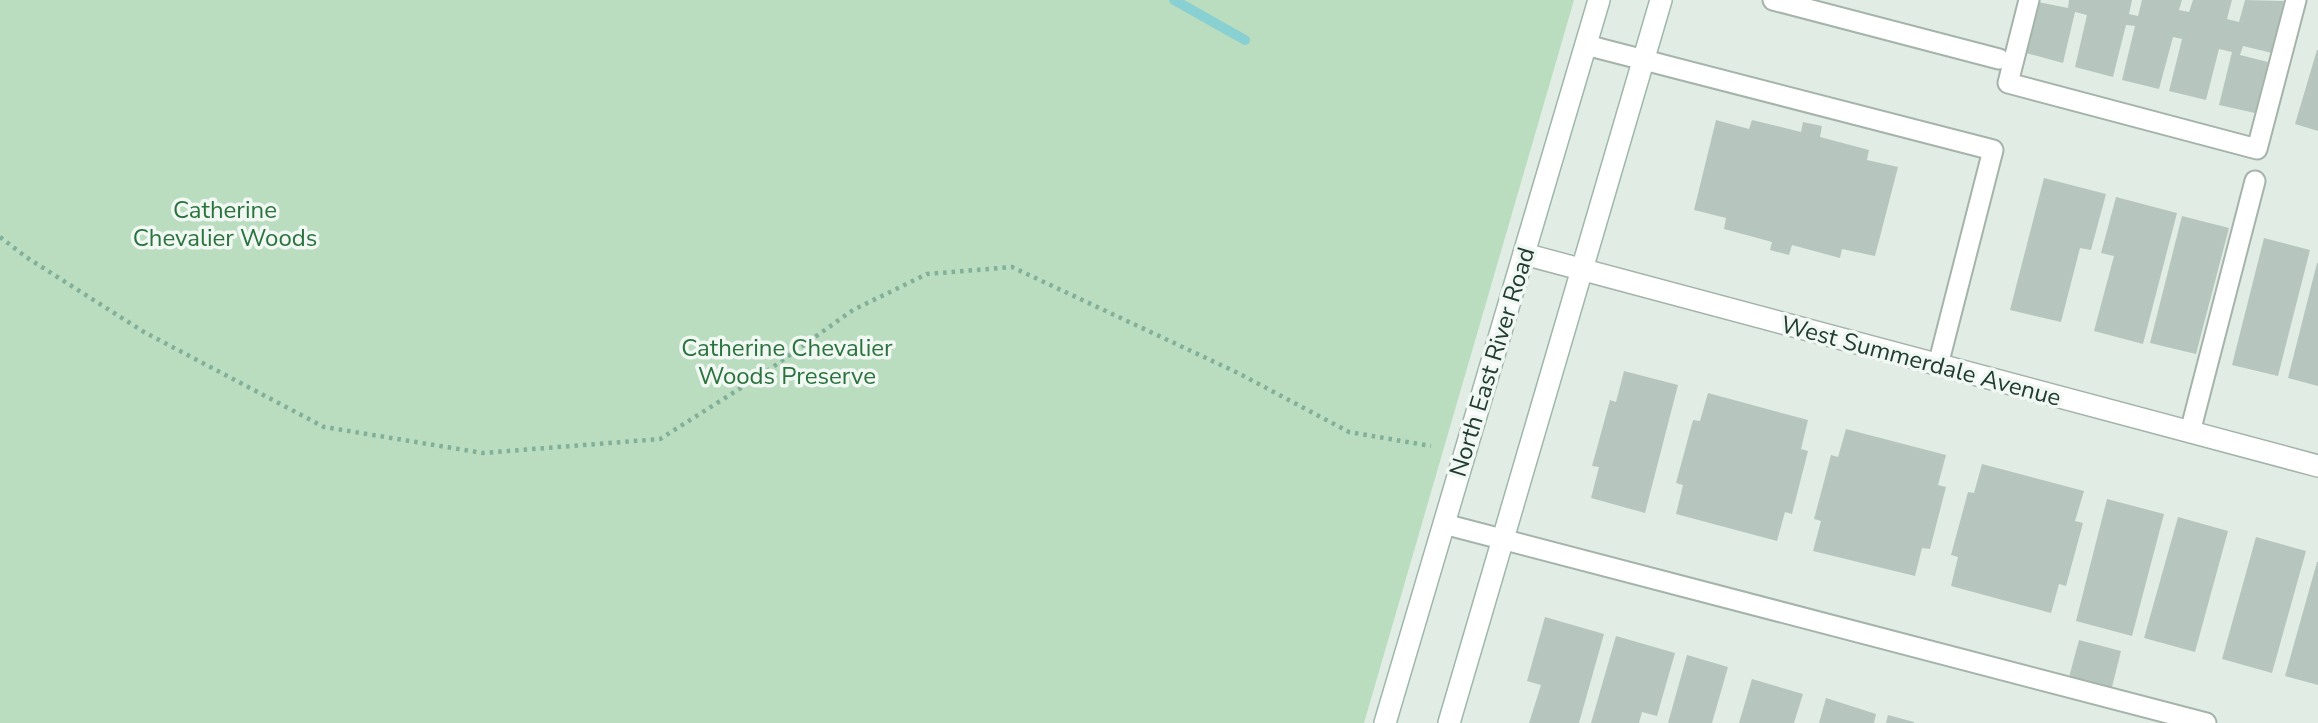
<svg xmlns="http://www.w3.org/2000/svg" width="2318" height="723" font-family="'Nunito Sans',sans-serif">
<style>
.green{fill:#b9ddbe}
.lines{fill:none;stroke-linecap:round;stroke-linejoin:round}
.stream{stroke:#88d0d1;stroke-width:10}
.building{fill:#b6c6be}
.lane-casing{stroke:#a4b4ab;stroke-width:23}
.street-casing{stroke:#a4b4ab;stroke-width:24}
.secondary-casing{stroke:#9fb7ab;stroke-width:24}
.path{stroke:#81af9a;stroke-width:4.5;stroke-dasharray:3.5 5;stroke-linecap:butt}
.lane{stroke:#fff;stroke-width:19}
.street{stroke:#fff;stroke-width:21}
.secondary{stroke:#fff;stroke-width:21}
.labels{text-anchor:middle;stroke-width:7;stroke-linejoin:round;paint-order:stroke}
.park-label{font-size:24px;fill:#2b733d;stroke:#f1f8f4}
.street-label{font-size:24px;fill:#213c31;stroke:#f1f8f4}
</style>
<rect width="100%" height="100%" fill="#e1ece5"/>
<!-- green -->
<path class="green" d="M0,0H1574L1364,723H0Z"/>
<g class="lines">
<!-- stream -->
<path class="stream" d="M1174,0L1245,40"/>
</g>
<!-- building -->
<path class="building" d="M2069,0H2132L2129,14L2138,16L2142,0H2182L2179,10L2189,12L2193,0H2232L2227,19L2239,22L2245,0L2284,1L2272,53L2243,46L2240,55L2268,62L2255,113L2219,105L2232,52L2219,49L2206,100L2169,91L2182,39L2173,37L2159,89L2122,80L2135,26L2126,25L2113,77L2075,67L2087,15L2075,12L2063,63L2026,53L2038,2L2068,8Z
M2317,50H2318V131L2295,124Z
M1716,120L1749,129L1752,120L1801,132L1803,122L1822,126L1820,137L1869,150L1867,160L1898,167L1875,256L1842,249L1840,258L1792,245L1789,255L1770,250L1772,242L1724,229L1726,218L1694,210Z
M2044,178L2106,194L2091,250L2080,248L2061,322L2010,310Z
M2116,197L2177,213L2143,344L2094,331L2114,256L2101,253Z
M2182,216L2229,228L2196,354L2150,343Z
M2264,238L2310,250L2278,376L2232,365Z
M2317,263H2318V386L2288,378Z
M1624,371L1678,385L1645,513L1591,498L1599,467L1592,466L1610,400L1616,402Z
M1708,393L1808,420L1801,449L1808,451L1792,514L1785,512L1777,541L1676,514L1683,485L1676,483L1693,420L1700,421Z
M1846,429L1946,455L1938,485L1946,487L1930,549L1922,548L1915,576L1813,551L1821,521L1814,519L1831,455L1838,457Z
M1982,464L2084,491L2075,521L2083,523L2066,586L2059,584L2051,613L1951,586L1958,557L1951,555L1968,492L1974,493Z
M2107,499L2164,514L2132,636L2076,621Z
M2178,517L2228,531L2195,652L2144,638Z
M2256,537L2306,551L2272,673L2222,659Z
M2317,562H2318V685L2285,676Z
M1545,617L1604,634L1579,723H1529L1541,685L1527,681Z
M1616,636L1675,653L1657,716L1642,712L1639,723H1591Z
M2079,640L2121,651L2111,691L2068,681Z
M1687,655L1728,667L1712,723H1668Z
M1752,679L1803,694L1794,723H1739Z
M1826,698L1876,714L1874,723H1819Z
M1888,715L1914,722V723H1886Z"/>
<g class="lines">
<defs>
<path id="lane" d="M1773,0L1999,59
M2029,0L2008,83L2257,149L2296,0
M1586,45L1993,150L1938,365
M2190,432L2255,181
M1444,524L2206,723"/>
<path id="street" d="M1524,254L2318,466"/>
<path id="secondary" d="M1385,723L1599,0
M1449,723L1661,0"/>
</defs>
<!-- lane casing -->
<use href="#lane" class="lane-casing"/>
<!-- street casing -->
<use href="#street" class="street-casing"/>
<!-- secondary casing -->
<use href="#secondary" class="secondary-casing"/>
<!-- path -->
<path class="path" d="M0,237L26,257L144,332L324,427L483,453L660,439L763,374L853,310L927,274L1012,267L1238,373L1349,432L1431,446"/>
<!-- lane -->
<use href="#lane" class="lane"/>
<!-- street -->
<use href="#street" class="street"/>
<!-- secondary -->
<use href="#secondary" class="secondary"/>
</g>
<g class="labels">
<!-- park labels -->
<g class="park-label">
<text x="225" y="218">Catherine<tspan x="225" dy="28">Chevalier Woods</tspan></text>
<text x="787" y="356">Catherine Chevalier<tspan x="787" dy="28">Woods Preserve</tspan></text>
</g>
<!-- street labels -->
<g class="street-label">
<text transform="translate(1921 361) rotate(15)" y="8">West Summerdale Avenue</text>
<text transform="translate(1492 362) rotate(-73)" y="8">North East River Road</text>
</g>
</g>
</svg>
